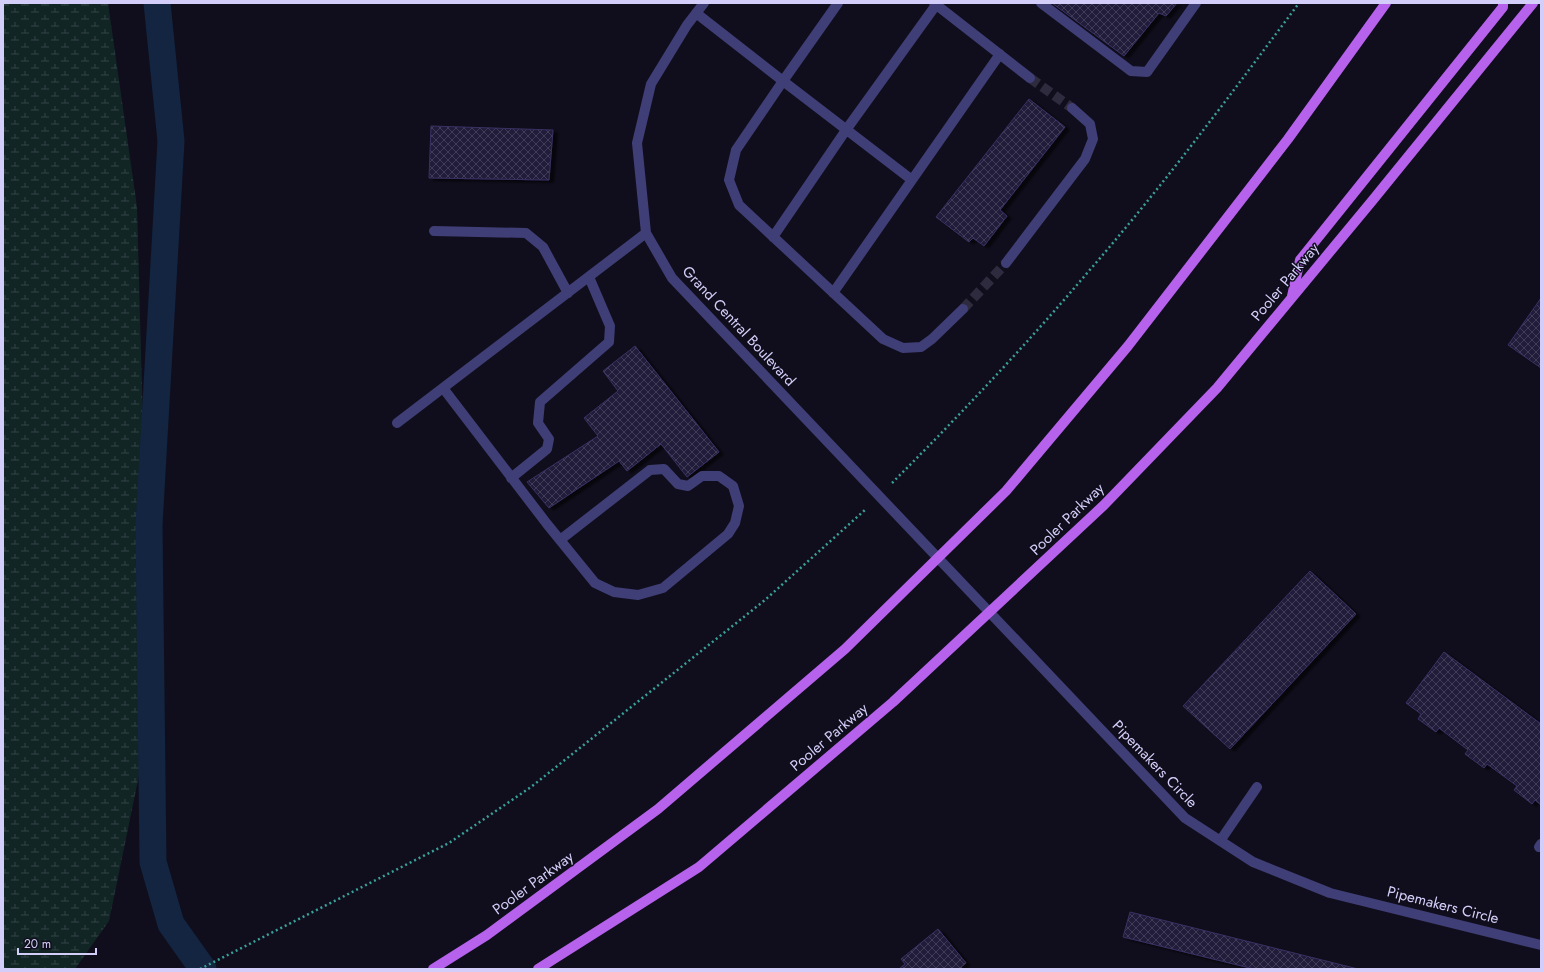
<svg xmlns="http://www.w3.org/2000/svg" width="1544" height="972" font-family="Jost,sans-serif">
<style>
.wetland{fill:url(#wetland-marsh)}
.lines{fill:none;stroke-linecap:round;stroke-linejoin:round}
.canal{stroke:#132540;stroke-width:27}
.building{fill:url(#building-cross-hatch);stroke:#3a3164;filter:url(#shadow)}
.minor-tunnel{stroke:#2d2b3d;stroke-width:10;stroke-dasharray:10 5;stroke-linecap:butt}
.path{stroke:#3aa19a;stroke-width:2.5;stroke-dasharray:2 3;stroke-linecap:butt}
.minor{stroke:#3f3e76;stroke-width:10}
.major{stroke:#b762ed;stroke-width:10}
.labels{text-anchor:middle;stroke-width:3;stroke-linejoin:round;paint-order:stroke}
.street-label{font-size:15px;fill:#d3cef9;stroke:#100e1c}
</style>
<defs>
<pattern id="wetland-marsh" width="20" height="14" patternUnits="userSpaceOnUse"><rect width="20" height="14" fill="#112524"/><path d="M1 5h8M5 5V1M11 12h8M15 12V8" fill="none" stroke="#334345"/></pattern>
<pattern id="building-cross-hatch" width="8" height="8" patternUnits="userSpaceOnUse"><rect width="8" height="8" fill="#221c3b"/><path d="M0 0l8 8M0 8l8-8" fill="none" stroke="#413c58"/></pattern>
<filter id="shadow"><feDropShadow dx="4.5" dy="2.5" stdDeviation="1" flood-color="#0009"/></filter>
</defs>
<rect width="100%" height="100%" fill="#100e1c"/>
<!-- wetland -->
<path class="wetland" d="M3,3H108L137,207L151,717L109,921L75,969H3Z"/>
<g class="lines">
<!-- canal -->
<path class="canal" d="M157,3L171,141L149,525L153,862L171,924L203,969"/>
</g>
<!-- building -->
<path class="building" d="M1052,3H1177L1166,16L1159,13L1124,56Z
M1029,99L1065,127L1000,210L1007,216L984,246L973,238L969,242L936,217Z
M431,126L553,130L549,180L429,178Z
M1541,298V368L1508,345Z
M635,346L719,452L687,477L661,444L627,471L619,461L549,508L527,482L598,436L584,418L618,391L603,371Z
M1310,571L1356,614L1230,749L1183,706Z
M1444,652L1541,724V805L1535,800L1532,804L1514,790L1517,786L1487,764L1484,768L1465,754L1468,750L1439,728L1436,732L1418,719L1421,714L1406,703Z
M1130,912L1358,969H1254L1123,937Z
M938,929L966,963L961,967L963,969H899L905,964L901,959Z"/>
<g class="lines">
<!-- minor-tunnel -->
<path class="minor-tunnel" d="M1030,78L1072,108
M963,309L1006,263"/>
<!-- path -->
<path class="path" d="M892,483C960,415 1026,345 1088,272C1163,186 1231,94 1299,3
M200,969L449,843L531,787L765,600L866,509"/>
<!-- minor -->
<path class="minor" d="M704,3L687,25L651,84L637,143L646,233L672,278L1185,818L1253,862L1330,893L1541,945
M838,3L783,81L912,180
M934,3L1030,78
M1041,3L1131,71L1147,72L1196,3
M696,13L783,81L736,150L729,180L739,205L883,339L903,348L921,347L932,339L963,309
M434,231L526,233L543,247L568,293
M773,237L846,130L936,5
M1006,263L1085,159L1093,139L1090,124L1072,108
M833,293L1000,54
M443,388L547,524L595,583L614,592L638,595L663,588L728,534L735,523L739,506L733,486L719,476H702L688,486L678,484L664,469L650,470L560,540
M397,423L646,233
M511,478L547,449L549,439L538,423L540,402L609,342L610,326L589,277
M1220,841L1257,787
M1539,847L1541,844"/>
<!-- major -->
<path class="major" d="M1292,296L1300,260L1503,7V3
M433,969L487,935L658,809L845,649L1006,491L1128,346L1288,139L1386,3
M538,969L699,867L893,702L1104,505L1217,388L1372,201L1533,3"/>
</g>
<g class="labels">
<!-- street labels -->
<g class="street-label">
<text transform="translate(1285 282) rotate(-50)" y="5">Pooler Parkway</text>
<text transform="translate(739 326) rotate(47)" y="5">Grand Central Boulevard</text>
<text transform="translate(1067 519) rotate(-44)" y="5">Pooler Parkway</text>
<text transform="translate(829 737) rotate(-40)" y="5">Pooler Parkway</text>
<text transform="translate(1155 764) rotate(46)" y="5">Pipemakers Circle</text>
<text transform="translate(533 883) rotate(-36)" y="5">Pooler Parkway</text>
<text transform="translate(1443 905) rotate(14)" y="5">Pipemakers Circle</text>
</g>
</g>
<!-- border -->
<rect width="1544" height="972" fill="none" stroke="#d3cef9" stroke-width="8"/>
<!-- scale -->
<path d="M18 948v6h78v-6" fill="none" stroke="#d3cef9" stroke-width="2"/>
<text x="24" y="948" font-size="12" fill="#d3cef9" stroke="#100e1c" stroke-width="3" paint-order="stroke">20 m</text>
</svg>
